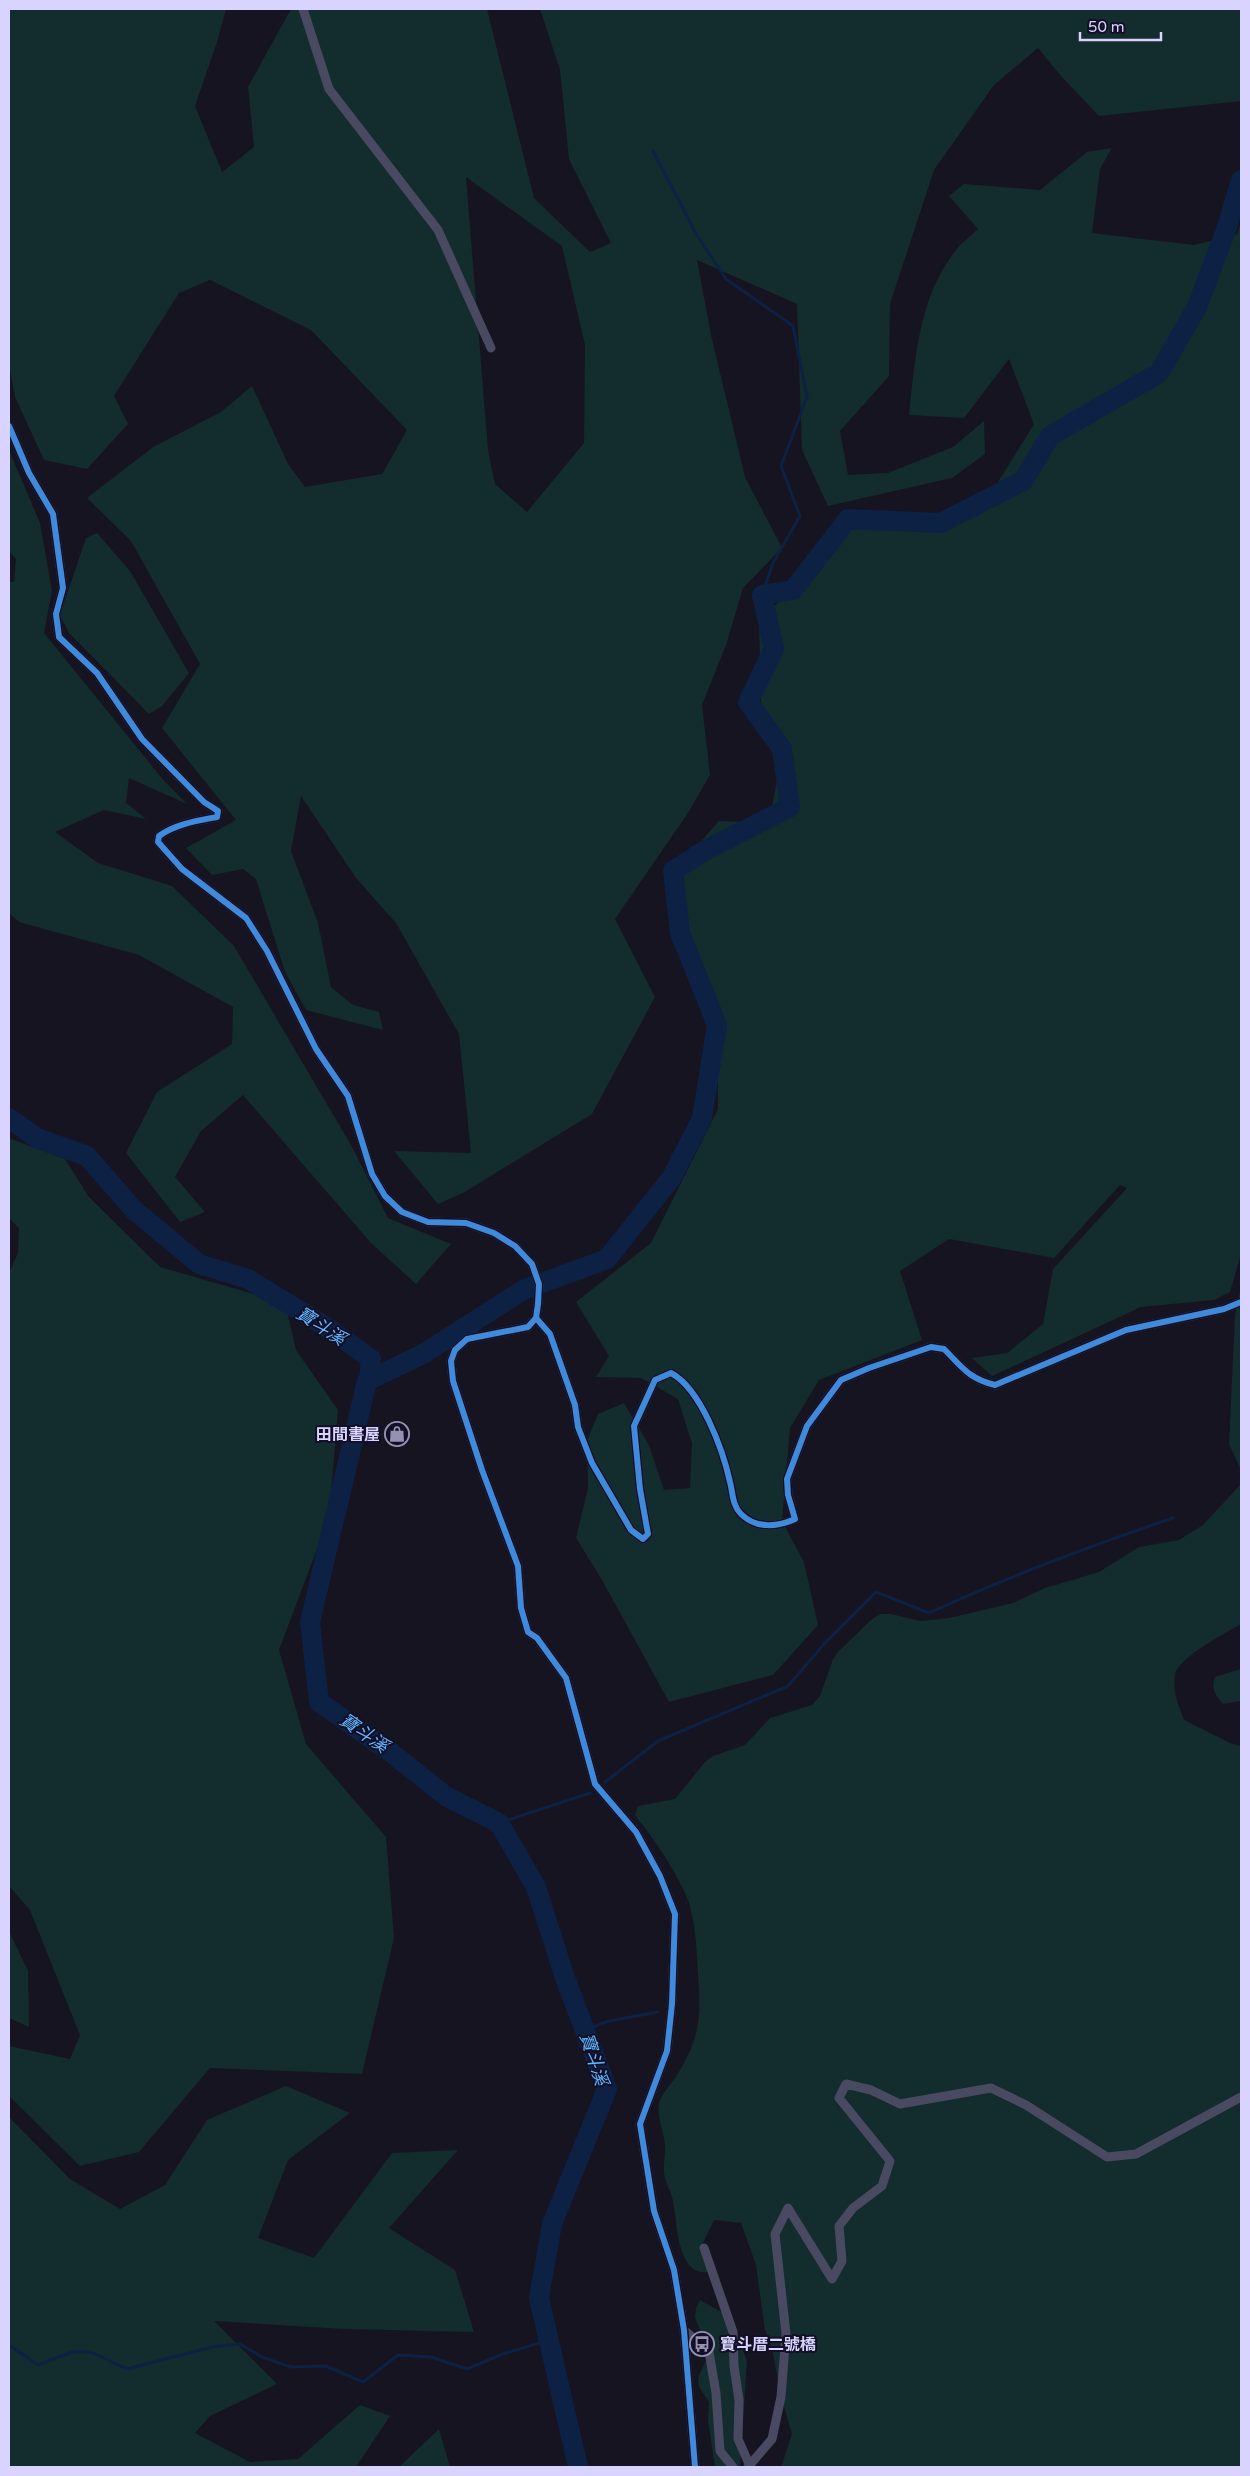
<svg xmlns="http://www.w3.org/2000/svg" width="1250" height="2476" font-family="'Varela Round','Noto Sans TC',sans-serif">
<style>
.green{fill:#132c2d;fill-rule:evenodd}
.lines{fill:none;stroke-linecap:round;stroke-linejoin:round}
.stream{stroke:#0d2144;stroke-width:3}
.river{stroke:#0d2144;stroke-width:20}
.street{stroke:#4a4962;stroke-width:9}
.cycleway-casing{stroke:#130f26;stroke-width:9}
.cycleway{stroke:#408adc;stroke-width:6}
.labels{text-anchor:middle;stroke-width:4;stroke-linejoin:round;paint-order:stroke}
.poi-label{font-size:16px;font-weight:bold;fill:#d9d4ff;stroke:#130f26;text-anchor:end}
.water-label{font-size:18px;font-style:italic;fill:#62b6ff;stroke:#130f26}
</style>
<rect width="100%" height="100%" fill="#161421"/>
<!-- green -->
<path class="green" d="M9,9H226L217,42L195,106L222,172L254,147L248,87L291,9H487L534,198L590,252L611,243L569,159L560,70L540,9H1241V101L1099,116L1061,76L1038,48L994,85L934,170L890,304L889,376L840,431L848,475L888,473L953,447L984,421L985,454L952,478L828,506L802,450L797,304L697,260L711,335L745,477L782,548L743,588L726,645L702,705L710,775L688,813L615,919L655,997L592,1114L463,1193L438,1204L394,1151L471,1153L459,1034L396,923L356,878L301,796L291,851L318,923L331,987L353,1005L379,1012L383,1030L306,1010L285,972L256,879L243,869L212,875L186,848L236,820L162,728L200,664L131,541L87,498L153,447L221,412L252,386L288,464L305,487L382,474L407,430L311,330L210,280L179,293L114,396L128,424L87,469L44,460L15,397L9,364ZM466,177L562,246L585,345L584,443L527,512L495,484L488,450Z
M1112,148L1100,169L1092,233L1194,245L1237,234L1241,223V1254L1230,1292L1214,1300L1141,1307L992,1376L972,1358L1007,1353L1043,1324L1053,1269L1127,1188L1120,1185L1054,1258L949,1239L900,1271L922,1340L819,1380L790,1428L782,1521L804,1562L818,1625L773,1675L669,1702L602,1580L576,1538L588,1488L587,1441L598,1414L624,1403L649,1445L664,1490L690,1488L692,1444L678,1399L641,1378L596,1377L609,1356L576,1302L651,1243L718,1109V1030L691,955L670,876L719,821L769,823L778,775L761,702L759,621L791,590L833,530L977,516L1034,424L1009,359L964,418L909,415C915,359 919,296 956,250C962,242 971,236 978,229L949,196L964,184L1040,190L1087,152Z
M9,450L40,523L52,591L44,633L165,782L187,804L129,778L126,803L146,819L104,810L55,832L98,863L172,886L234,946L351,1145L388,1218L451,1244L416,1284L371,1243L243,1095L201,1131L175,1177L205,1212L180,1222L126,1153L157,1092L232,1044L233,1007L139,955L19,922L9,913V582H14L16,559L9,551Z
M97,533L130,571L189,673L162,706L149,714L69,633L60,615L86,538Z
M9,1138L65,1159L89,1197L160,1267L285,1303L296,1350L338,1410L329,1517L279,1650L306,1744L386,1837L394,1938L362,2074L210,2068L139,2152L80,2166L9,2096V2046L70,2059L80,2035L30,1910L9,1886V1273L18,1253L19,1228L9,1218Z
M1241,1287V1470L1229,1444L1235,1315Z
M1241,1484V1624C1226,1633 1178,1657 1175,1675C1172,1692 1179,1705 1184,1720L1230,1743L1241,1746V2467H781L792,2434L781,2396L772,2348L765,2330L756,2265L741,2223L714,2220L702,2245L710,2272C675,2278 678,2219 672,2197C670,2189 664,2180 664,2172C663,2163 666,2154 665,2145C664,2132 657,2118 659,2104C660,2096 670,2085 675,2078C695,2047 701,2027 699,1989C697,1962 697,1920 686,1895C673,1867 654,1839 635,1815L638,1806L675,1799L705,1762L713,1756L745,1745L770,1718L812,1705L820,1696L833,1659L838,1652L871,1620L880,1614H891L920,1621L949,1618L1013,1603L1045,1588L1099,1572L1139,1547L1179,1540L1203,1525Z
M1241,1669V1701L1223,1704C1215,1695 1211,1689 1215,1677Z
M9,1931L28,1971L29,2027L9,2018Z
M286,2086L350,2113L288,2160L258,2238L314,2258L392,2153L458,2150L389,2228L455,2270L474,2332L345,2329L214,2321L277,2384L210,2416L195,2433L250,2462L298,2459L360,2405L390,2416L356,2467H9V2117L70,2179L120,2209L165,2185L207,2120Z
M700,2300L725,2314L736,2330L747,2361L740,2467H715L708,2420L709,2402L699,2387L698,2378L709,2353L695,2317L696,2308Z
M439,2429L450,2467H399Z"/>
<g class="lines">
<!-- stream -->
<path class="stream" d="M653,151L695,232L726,279L793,326L807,397L781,466L800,516L773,563L762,595
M605,1782L658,1741L788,1686L825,1643L876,1592L929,1613C1009,1576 1090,1546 1173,1518
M499,1823L590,1793
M584,2030L609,2021L658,2012
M9,2345L38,2365L72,2352H91L127,2369L212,2347L240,2344L262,2357L291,2367L326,2366L363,2382L398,2355L431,2357L467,2369L503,2354L549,2340"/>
<!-- river -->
<path class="river" d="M9,1118L37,1138L87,1156L134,1210L199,1264L248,1279L331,1330L371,1359L369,1380L367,1381L310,1622L319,1702L389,1751L447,1797L499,1823L536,1887L564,1975L607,2089L552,2224L539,2298L578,2467
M369,1380L423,1354L523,1290L607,1259L672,1177L702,1118L717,1025L680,933L673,871L704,851L790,807L782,749L748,702L774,649L762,595L793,590L848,519L940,523L1023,481L1050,436L1159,373L1197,307L1226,230L1241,180"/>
<!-- street -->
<path class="street" d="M303,9L329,89L438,230L491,348
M9,426L29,473L53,514L63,588L56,614L59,637L97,673L142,739L204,802L218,811L217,817C196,821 176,824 159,836L158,842L182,869L246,918L267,951L316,1049L348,1096L372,1174L385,1196L402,1212L428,1222L466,1223L494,1233L515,1246L532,1264L539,1284L538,1304L536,1318L528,1327L467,1339L455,1350L451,1361L453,1381L482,1470L518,1566L521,1608L528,1632L537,1638L566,1678L595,1784L636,1832L660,1876L675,1914L672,2004L667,2051L640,2124L654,2211L674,2270L684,2330L695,2467
M536,1318L550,1334L575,1405L578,1427L592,1463L631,1530L643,1539L648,1534L640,1489L634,1426L655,1380L671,1373C701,1389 723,1450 730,1482C733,1493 732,1505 741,1514C756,1529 778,1527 795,1519L788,1495L787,1479L807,1426L841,1380L869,1368L931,1347L944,1349C962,1367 969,1379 995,1385L1126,1330L1224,1309L1241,1302
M704,2248L733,2332L734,2366L739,2400L738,2439L750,2466
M684,2330L709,2352L716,2393L720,2451L733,2467
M748,2467L772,2439L781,2397L786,2334L775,2234L788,2208L832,2279L842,2261L839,2226L853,2208L882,2186L890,2161L839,2098L846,2084L871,2090L900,2104L991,2088L1026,2105L1107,2157L1136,2154L1241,2097"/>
<defs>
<path id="cycleway" d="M9,426L29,473L53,514L63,588L56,614L59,637L97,673L142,739L204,802L218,811L217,817C196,821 176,824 159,836L158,842L182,869L246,918L267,951L316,1049L348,1096L372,1174L385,1196L402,1212L428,1222L466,1223L494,1233L515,1246L532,1264L539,1284L538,1304L536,1318L528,1327L467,1339L455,1350L451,1361L453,1381L482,1470L518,1566L521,1608L528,1632L537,1638L566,1678L595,1784L636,1832L660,1876L675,1914L672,2004L667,2051L640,2124L654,2211L674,2270L684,2330L695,2467
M536,1318L550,1334L575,1405L578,1427L592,1463L631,1530L643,1539L648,1534L640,1489L634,1426L655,1380L671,1373C701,1389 723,1450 730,1482C733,1493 732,1505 741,1514C756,1529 778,1527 795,1519L788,1495L787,1479L807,1426L841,1380L869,1368L931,1347L944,1349C962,1367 969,1379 995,1385L1126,1330L1224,1309L1241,1302"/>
</defs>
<!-- cycleway casing -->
<use href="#cycleway" class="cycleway-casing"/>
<!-- cycleway -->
<use href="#cycleway" class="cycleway"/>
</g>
<!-- icons -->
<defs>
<symbol id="shop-ring" viewBox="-11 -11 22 22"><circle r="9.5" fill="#130f26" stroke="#9591b1" stroke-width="1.5"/><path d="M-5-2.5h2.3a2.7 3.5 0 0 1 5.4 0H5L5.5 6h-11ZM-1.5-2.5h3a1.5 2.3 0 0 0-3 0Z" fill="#9591b1"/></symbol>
<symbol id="bus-ring" viewBox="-11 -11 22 22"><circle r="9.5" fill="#130f26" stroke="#9591b1" stroke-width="1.5"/><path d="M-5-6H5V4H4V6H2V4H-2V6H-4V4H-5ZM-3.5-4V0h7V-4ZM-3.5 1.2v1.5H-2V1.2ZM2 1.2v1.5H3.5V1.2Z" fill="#9591b1"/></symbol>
</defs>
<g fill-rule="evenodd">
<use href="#shop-ring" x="383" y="1420" width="28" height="28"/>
<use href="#bus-ring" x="688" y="2330" width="28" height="28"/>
</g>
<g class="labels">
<!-- poi labels -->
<g class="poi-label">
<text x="380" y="1440">田間書屋</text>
<text x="720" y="2350" text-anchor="start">寶斗厝二號橋</text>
</g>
<!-- water labels -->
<g class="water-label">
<text transform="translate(321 1326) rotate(33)" y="6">寶斗溪</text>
<text transform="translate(364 1733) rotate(35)" y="6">寶斗溪</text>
<text transform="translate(594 2059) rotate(72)" y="6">寶斗溪</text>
</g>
</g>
<!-- border -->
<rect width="1250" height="2476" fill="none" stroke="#d9d4ff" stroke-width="20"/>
<!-- scale -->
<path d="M1080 32v8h81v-8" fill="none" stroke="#d9d4ff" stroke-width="2.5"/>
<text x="1088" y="32" font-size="15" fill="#d9d4ff" stroke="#130f26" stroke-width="4" paint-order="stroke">50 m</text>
</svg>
